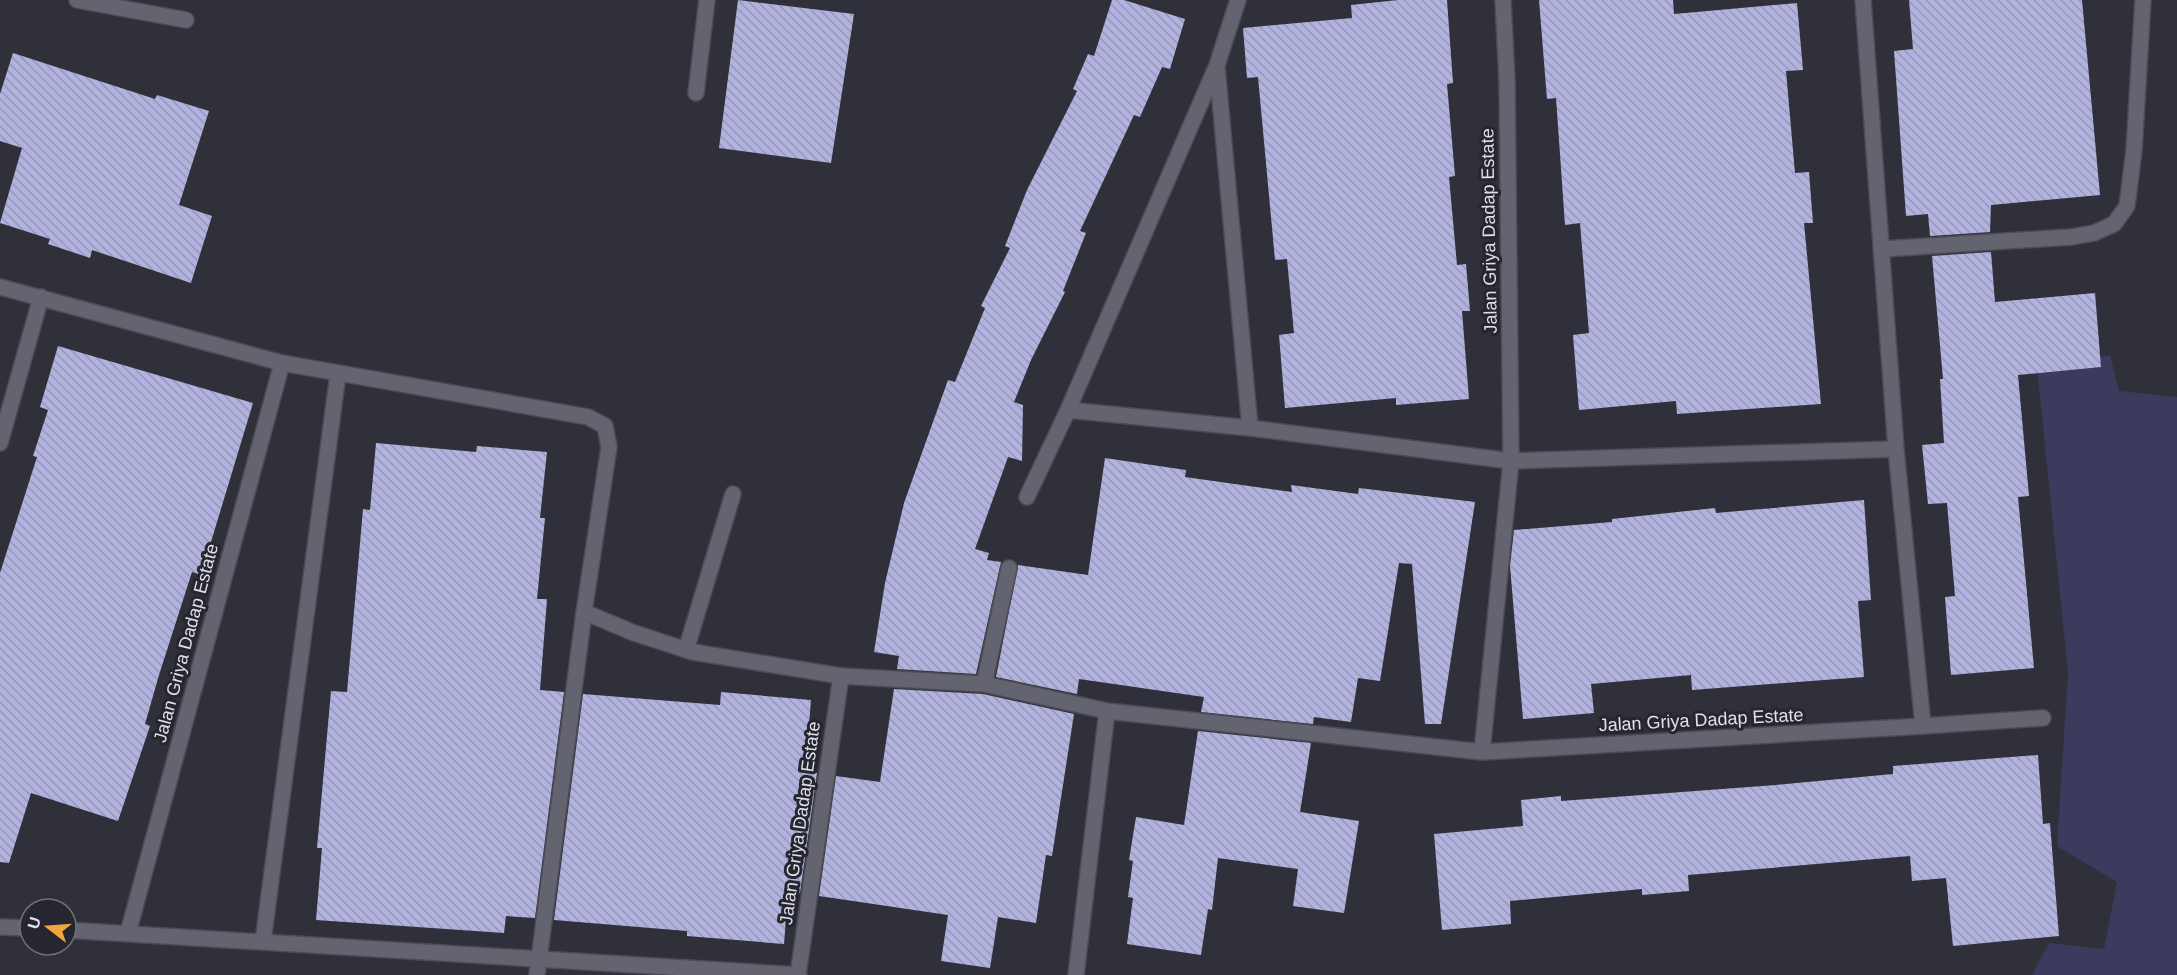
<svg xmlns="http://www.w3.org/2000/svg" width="2177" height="975" font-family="Helvetica,sans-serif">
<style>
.grass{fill:#3b3c5d}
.building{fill:url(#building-back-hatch)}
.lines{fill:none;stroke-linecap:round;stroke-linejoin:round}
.street-casing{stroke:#4c4c55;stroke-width:18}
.street{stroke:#636470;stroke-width:15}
.labels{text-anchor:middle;stroke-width:6;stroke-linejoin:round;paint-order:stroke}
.street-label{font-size:18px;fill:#dfe0e7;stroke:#262631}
</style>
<defs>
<pattern id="building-back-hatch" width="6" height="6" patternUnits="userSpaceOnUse" patternTransform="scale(1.5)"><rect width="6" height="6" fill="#b1b3de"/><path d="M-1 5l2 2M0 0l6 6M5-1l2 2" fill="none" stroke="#9697b8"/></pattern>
</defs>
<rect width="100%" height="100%" fill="#30303b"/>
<!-- grass -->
<path class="grass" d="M2110,355L2119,391L2177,397V975H2032L2049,943L2104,949L2117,882L2057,846L2068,673L2037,367Z"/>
<!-- building -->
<path class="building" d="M738,0L854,14L831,163L719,148Z
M1112,0H1124L1185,19L1170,69L1162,67L1140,117L1134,115L1080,231L1086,233L1063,291L1065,292L1031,360L1014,402L1023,405L1022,461L1008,457L975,549L989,553L987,560L1001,562L976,674L897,669L899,656L874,652L885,583L904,503L948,380L955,382L985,308L981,306L1010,248L1005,246L1027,190L1077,91L1073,89L1088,54L1094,56Z
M1398,0H1447L1453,83L1447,84L1455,176L1449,177L1457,265L1466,264L1470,311H1462L1469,399L1396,405V398L1285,408L1279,335L1294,333L1287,259L1275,260L1258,77L1247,78L1243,28L1352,18L1351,5Z
M1539,0H1673L1674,14L1797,3L1803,70L1786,71L1795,173L1809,172L1813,223H1804L1821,404L1677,414L1676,401L1579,410L1573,335L1589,333L1580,223L1565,225L1556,98L1547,99Z
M1909,0H2082L2100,195L1991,205L1990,232L1930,236L1928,214L1906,216L1894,51L1913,49Z
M13,53L155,99L157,95L209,111L179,205L212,216L191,283L92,250L90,258L48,244L50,239L0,223L22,148L0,141V94Z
M1991,252L1995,302L2095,293L2101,367L2018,375L2029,496L2018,497L2034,668L1951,675L1945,597L1955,596L1947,503L1928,504L1922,445L1944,443L1940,379H1943L1932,256Z
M58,346L253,403L201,575L192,572L159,675L145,724L150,726L118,821L31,793L9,863L0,862V573L37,457L33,456L48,410L40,407Z
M376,443L476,452L477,446L547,452L540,518H545L537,599H547L540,690L564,692L535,918L506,916L504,933L316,920L322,848H317L331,691L347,692L363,509L370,510Z
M1105,458L1186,470L1185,477L1292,492L1291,485L1358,494L1359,488L1475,502L1441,724H1425L1412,564L1399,563L1380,681L1358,678L1351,722L1314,717L1313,724L1201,712L1204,697L1079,679L1077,694L996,677L1018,565L1088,575Z
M1864,500L1871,600L1858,601L1864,677L1692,690L1691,675L1591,684L1594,713L1523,719L1510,566L1514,530L1612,522V519L1715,508L1716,513Z
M894,689L983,694L1074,714L1052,856L1046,855L1036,923L998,917L990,968L941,961L948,915L819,896L836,776L880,782Z
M721,692L811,700L805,772L817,773L800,893L788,892L784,944L687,936V931L554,920L583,694L720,705Z
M1198,731L1311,743L1300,812L1359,821L1344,913L1293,906L1298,869L1218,858L1212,910L1208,909L1201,955L1127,944L1133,898L1128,897L1133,861L1129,860L1136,817L1184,825Z
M2038,755L2043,824L2050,823L2059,936L1953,946L1946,878L1912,881L1910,856L1688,875L1689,891L1642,895V889L1510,901L1511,924L1442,930L1434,834L1523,826L1521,800L1561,796V801L1776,785L1893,774V766Z"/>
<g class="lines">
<defs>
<path id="street" d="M77,0L186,20
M1217,67L1250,428
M696,93L707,0
M1882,249L2071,237L2094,233L2114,224L2127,206L2134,150L2143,0
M0,287L282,363L588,417L605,426L609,447L584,612L634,633L693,652L841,676L984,684L1107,711L1482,752L1511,461L1507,81L1503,0
M1068,410L1250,428L1511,461L1896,449
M0,443L41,297
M1027,497L1068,410L1217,65L1238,0
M686,650L733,494
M984,684L1009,568
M1923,726L2043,718
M1482,752L1923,726L1896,449L1863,0
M0,927L30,928
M66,930L799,975
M128,933L282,363
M263,941L338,374
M537,975L584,612
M798,975L841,676
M1076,975L1107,711"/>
</defs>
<!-- street casing -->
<use href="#street" class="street-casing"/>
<!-- street -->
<use href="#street" class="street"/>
</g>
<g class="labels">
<!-- street labels -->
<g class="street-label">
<text transform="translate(1489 231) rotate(-91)" y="6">Jalan Griya Dadap Estate</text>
<text transform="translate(186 643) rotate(-75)" y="6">Jalan Griya Dadap Estate</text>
<text transform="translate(1701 720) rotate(-3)" y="6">Jalan Griya Dadap Estate</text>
<text transform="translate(800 823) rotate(-82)" y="6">Jalan Griya Dadap Estate</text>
</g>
</g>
<!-- north arrow -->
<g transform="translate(48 927) rotate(287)"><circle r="28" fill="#262631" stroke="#70707a" stroke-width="1.5"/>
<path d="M0-4.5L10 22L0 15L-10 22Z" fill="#efa73d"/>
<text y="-9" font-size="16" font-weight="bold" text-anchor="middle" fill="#dfe0e7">U</text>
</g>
</svg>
